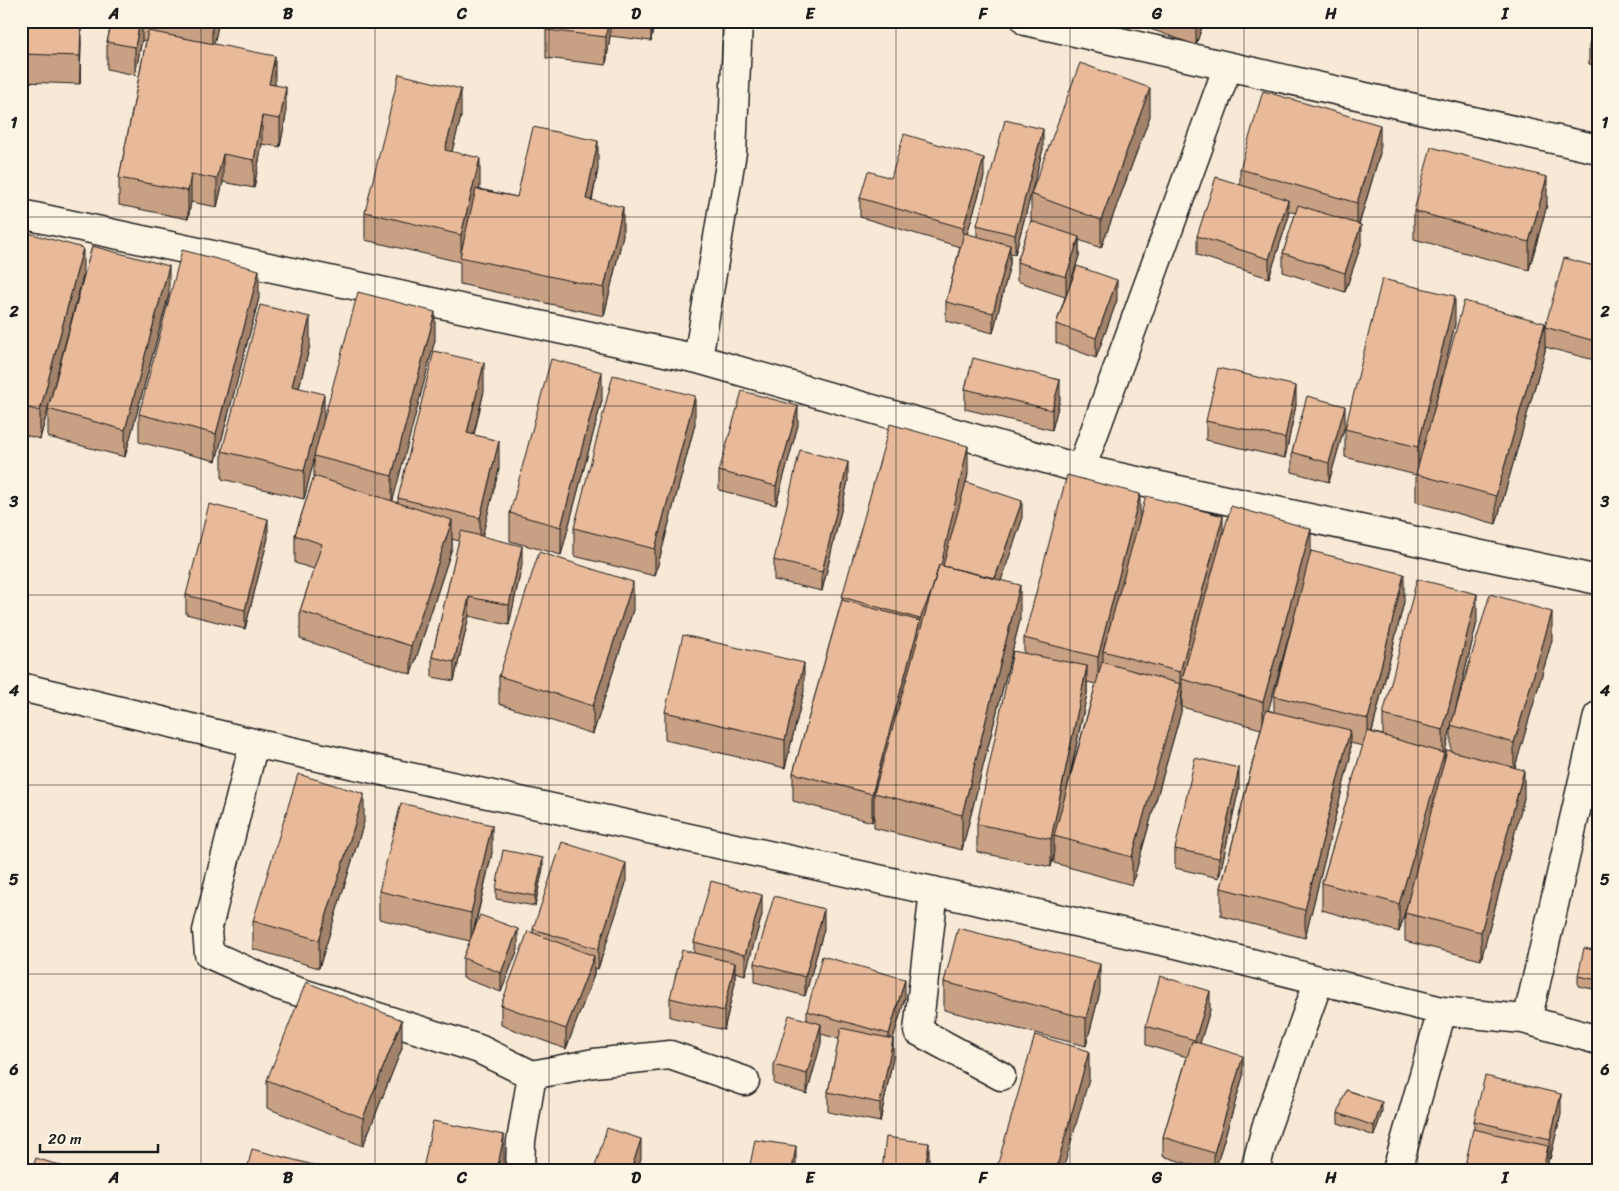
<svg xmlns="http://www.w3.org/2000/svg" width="1619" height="1191" font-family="Sriracha,sans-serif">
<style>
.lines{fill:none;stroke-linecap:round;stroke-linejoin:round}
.minor-casing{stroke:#1c1c1c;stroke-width:31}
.minor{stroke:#fcf5e5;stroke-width:28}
.wall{fill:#c8a084;stroke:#1c1c1c;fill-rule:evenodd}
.shaded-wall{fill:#a2826b;stroke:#1c1c1c}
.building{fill:#e8ba99;stroke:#1c1c1c}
.grid{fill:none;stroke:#1c1c1c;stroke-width:1;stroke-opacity:0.55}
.neatline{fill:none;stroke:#1c1c1c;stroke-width:2}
.grid-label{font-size:16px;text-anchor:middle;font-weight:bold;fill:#1c1c1c}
</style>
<rect width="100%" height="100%" fill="#f8e9d6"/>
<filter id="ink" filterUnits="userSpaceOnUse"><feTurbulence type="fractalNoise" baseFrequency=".02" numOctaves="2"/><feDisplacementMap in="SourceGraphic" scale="10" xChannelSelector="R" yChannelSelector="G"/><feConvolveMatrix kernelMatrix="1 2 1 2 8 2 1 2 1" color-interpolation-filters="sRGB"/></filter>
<g filter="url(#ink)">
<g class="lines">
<defs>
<path id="minor" d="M1026,21L1598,149
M21,214L698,359L1081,469L1598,580
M698,359L732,152L738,21
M1081,469L1228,66
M21,687L254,743L1176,944L1442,1011L1523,1019L1598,1040
M254,743L207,931L209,954L280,986L479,1049L532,1075L521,1141L520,1170
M934,891L918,1031L1001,1076
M1523,1019L1529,1012L1598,716
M532,1075L594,1063L670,1055L745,1081
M1255,1170L1266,1128L1319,980
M1397,1170L1442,1011"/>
</defs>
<!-- minor casing -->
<use href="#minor" class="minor-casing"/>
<!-- minor -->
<use href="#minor" class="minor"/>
</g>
<!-- wall -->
<path class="wall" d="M21,21L81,41L80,84L21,82Z
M112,21H219L214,44L275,83V85L286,115L280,147L262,144L254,188L223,182L217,207L191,202L188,219L119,205V178L146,41L142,40L135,75L107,69V42Z
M547,21H654L651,41L610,36L606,65L546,58V30Z
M1127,21H1204L1196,45Z
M1598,21V66L1589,64V45Z
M1150,116L1101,248L1079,240V256L1068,290L1117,300L1096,358L1056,343V324L1065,297L1017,281V262L1031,221V194L1015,254L1010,253V264L993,333L946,321V302L960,247L860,217V198L984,177L967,234L977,237V225L1043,149L1031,193Z
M461,117L452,151L480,186L479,189L517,197L598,169L592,201L623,235L604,316L460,284V262L365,240V212Z
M1380,153L1359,225L1361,245L1345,292L1283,272V253L1296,213L1288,211V219L1269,278L1197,255V236L1240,185V169Z
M1547,205L1529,270L1414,239V211Z
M21,231L83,276L40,439L21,434Z
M1598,267V361L1545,347V351L1496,524L1416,502V475L1345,457V429L1455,324L1436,401L1545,327Z
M169,294L125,457L48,437V409Z
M259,298L216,461L139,442V414Z
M435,340L392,501L398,503V498L484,391L474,435L499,469L482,536L522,565L509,625L469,616L454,681L432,677V657L459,541L452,539V548L411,674L300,639V611L314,569L295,563V535L314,476V460L304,499L222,479V451L310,345L299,388L324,419Z
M965,389L1060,399L1052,430L965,409Z
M602,400L561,555L510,541V513Z
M1296,405L1285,458L1206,440V421Z
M695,424L655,576L574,556V528Z
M798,425L776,505L719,490V471Z
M1345,425L1329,482L1292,472V452Z
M968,474L966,483L1022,520L1001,580L1020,620L962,850L874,828V814L872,822L793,801V773L842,600V597Z
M848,481L822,591L774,580V560Z
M1140,517L1223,536L1311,551L1404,602L1372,732L1383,735V715L1477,622L1452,724L1552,640L1515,767L1524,798L1481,960L1405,941V914L1399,932L1322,910V883L1363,746L1350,743V758L1305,938L1221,916V888L1261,729L1182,707V692L1181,699V712L1132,885L1054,863V855L1051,867L977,852V824L1024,654V638ZM1296,610L1274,696V712L1268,710ZM1087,682L1096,684L1070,776L1087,694ZM1451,725V751L1444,763V756Z
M268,538L245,629L186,614V595Z
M633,610L593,734L499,704V676Z
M804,691L785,768L665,740V712Z
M1239,788L1219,878L1175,868V849Z
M364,822L319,968L253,949V921Z
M492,853L474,931L518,949L501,992L463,978V958L470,941L379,919V891Z
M543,868L535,906L496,899V889Z
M626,883L598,969L594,968V975L566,1049L501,1025V1005L533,933V929Z
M762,915L745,975L735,972V983L724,1030L670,1017V998L694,953V942Z
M824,929L805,996L755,982V963Z
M1598,951V990L1578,986V976Z
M944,982L1100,992L1086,1046L944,1010Z
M905,998L893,1039V1058L880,1122L828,1112V1092L839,1039L821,1034V1043L807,1094L774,1084V1065L807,1020V1011Z
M1210,1010L1200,1043L1243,1076L1215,1170H1207L1163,1156V1137L1187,1057L1146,1045V1026Z
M402,1048L363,1146L267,1108V1080Z
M1382,1112L1374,1136L1338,1123V1113Z
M1561,1114L1550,1159L1548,1158V1165L1474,1130V1121Z"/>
<!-- shaded-wall -->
<path class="shaded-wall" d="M81,21V41L80,84V56Z
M140,21H142V40L135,75V47Z
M213,21H219L212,54V26Z
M608,21H610V36L606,65V37Z
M651,21H654L651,41Z
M1196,21H1204L1196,45Z
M275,56V83L269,112V84Z
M286,87V115L280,147V119Z
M1150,88V116L1101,248V220Z
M461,89V117L445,178V150Z
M262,116V144L254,188V160Z
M1380,125V153L1357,231V203Z
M1043,129V149L1015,254V235Z
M598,141V169L586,227V199Z
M223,154V182L217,207V179Z
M480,158V186L462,257H461V235Z
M984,158V177L963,248V228Z
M191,174V202L188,219V191Z
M1547,177V205L1529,270V242Z
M1288,200V219L1269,278V259Z
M623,207V235L604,316V288Z
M1361,225V245L1345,292V273Z
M1079,237V256L1066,297V277Z
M1010,245V264L993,333V313Z
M83,248V276L40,439V411Z
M169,266V294L125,457V430Z
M259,270V298L216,461V434Z
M1117,280V300L1096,358V338Z
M1455,296V324L1418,475V447Z
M435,312V340L392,504V476Z
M310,317V345L292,414V386Z
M1545,323V351L1496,524V496Z
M484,363V391L467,461V433Z
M602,372V400L561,555V527Z
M1060,380V399L1052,430V410Z
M1296,386V405L1285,458V438Z
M324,394V422L314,456V460L304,499V471Z
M695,396V424L655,576V549Z
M798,406V425L776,505V486Z
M1345,406V425L1329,482V463Z
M499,441V469L480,546V518Z
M968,446V474L944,582L874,793V814L872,822V794L920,621V619Z
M848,462V481L822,591V572Z
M1140,494V522L1103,651V662L1098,684V657Z
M1022,501V520L990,613V593Z
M1223,516V544L1182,679V692L1181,699V712L1132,885V857L1180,685V672Z
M268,519V538L245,629V610Z
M452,520V548L411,674V646Z
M1311,529V556L1263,730V702Z
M522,546V565L509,625V605Z
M1404,574V602L1368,747V719Z
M633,582V610L593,734V706Z
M1020,585V620L962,850V815Z
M1477,594V622L1444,756V780L1399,932V904L1443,754V730Z
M469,597V616L454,681V662Z
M1552,612V640L1514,771V743Z
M804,663V691L785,768V740Z
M1087,666V694L1057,837L1054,836V855L1051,867V839Z
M1350,730V758L1305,938V910Z
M1239,768V788L1219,878V858Z
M1524,770V798L1481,960V932Z
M364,794V822L319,968V940Z
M492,825V853L471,941V913Z
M543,858V868L535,906V896Z
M626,863V883L598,969V949Z
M762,895V915L745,975V955Z
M824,909V929L805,996V977Z
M518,929V949L501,992V973Z
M594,956V975L566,1049V1029Z
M735,963V983L724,1030V1011Z
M1100,964V992L1086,1046V1018Z
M905,979V998L889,1053V1034Z
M1210,991V1010L1195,1060V1040Z
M402,1020V1048L363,1146V1118Z
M821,1024V1043L807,1094V1074Z
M893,1039V1058L880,1122V1103Z
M1089,1051V1079L1063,1170H1056Z
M1243,1056V1076L1215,1170H1214V1153Z
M1561,1094V1114L1550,1159V1139Z
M1382,1102V1112L1374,1136V1126Z
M504,1135V1162L502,1170H497Z
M641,1139V1158L638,1170H631Z
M929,1143V1162L928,1170H925Z
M796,1146V1170H792Z
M1548,1146V1165L1547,1170H1543Z"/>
<!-- building -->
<path class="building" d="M21,21H81L80,56L21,54Z
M112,21H140L135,47L107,42Z
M188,21H213L212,26Z
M547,21H608L606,37L546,30Z
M1595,21H1598V47L1589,45Z
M148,31L275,56L269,84L286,87L280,119L262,116L254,160L223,154L217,179L191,174L188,191L119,178Z
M1080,63L1150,88L1101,220L1031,194Z
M399,74L461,89L445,150L480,158L461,235L365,212Z
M1263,91L1380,125L1357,203L1240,169Z
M1005,120L1043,129L1015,235L977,225Z
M533,127L598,141L586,199L623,207L604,288L460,257L476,189L517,197Z
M904,134L984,158L963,228L860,198L868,171L891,178Z
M1431,147L1547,177L1529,242L1414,211Z
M1216,177L1288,200L1269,259L1197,236Z
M1298,205L1361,225L1345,273L1283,253Z
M1031,221L1079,237L1066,277L1017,262Z
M21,231L83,248L40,411L21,406Z
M964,233L1010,245L993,313L946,302Z
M92,246L169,266L125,430L48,409Z
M182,250L259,270L216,434L139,414Z
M1564,258L1598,267V342L1545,327Z
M1077,266L1117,280L1096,338L1056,324Z
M1382,279L1455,296L1418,447L1345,429Z
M358,292L435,312L392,476L314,456Z
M1464,301L1545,323L1496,496L1416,474Z
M260,305L310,317L292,386L324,394L304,471L222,451Z
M434,351L484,363L467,433L499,441L480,518L398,498Z
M973,358L1060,380L1052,410L965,389Z
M551,359L602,372L561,527L510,513Z
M1218,368L1296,386L1285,438L1206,421Z
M613,375L695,396L655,549L574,528Z
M742,391L798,406L776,486L719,471Z
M1307,396L1345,406L1329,463L1292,452Z
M890,424L968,446L941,565H939L932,590L920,619L842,597Z
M800,450L848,462L822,572L774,560Z
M1067,475L1140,494L1098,657L1024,638Z
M314,476L452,520L411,646L300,611L322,544L295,535Z
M966,482L1022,501L995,578L943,566Z
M1146,496L1223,516L1180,672L1103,651Z
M209,504L268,519L245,610L186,595Z
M1231,506L1311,529L1263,702L1182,679Z
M461,531L522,546L509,605L469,597L454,662L432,657Z
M1311,551L1404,574L1368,719L1274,696Z
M539,552L633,582L593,706L499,676Z
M939,565L1020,585L962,815L874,793Z
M1417,579L1477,594L1443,730L1383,715Z
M1490,594L1552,612L1514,743L1451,725Z
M842,600L920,621L872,794L793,773Z
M683,635L804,663L785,740L665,712Z
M1013,651L1087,666L1051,839L977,824Z
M1102,662L1181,684L1132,857L1054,836Z
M1266,710L1350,730L1305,910L1221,888Z
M1367,731L1444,753L1399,904L1322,883Z
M1447,750L1524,770L1481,932L1405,913Z
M1195,758L1239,768L1219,858L1175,849Z
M298,774L364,794L319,940L253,921Z
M401,803L492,825L471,913L379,891Z
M562,842L626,863L598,949L533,929Z
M503,850L543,858L535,896L496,889Z
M711,881L762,895L745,955L694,942Z
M774,896L824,909L805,977L755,963Z
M480,915L518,929L501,973L463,958Z
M958,928L1100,964L1086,1018L944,982Z
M528,931L594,956L566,1029L501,1005Z
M1584,948L1598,951V980L1578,976Z
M682,950L735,963L724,1011L670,998Z
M822,956L905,979L889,1034L807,1011Z
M1160,976L1210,991L1195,1040L1146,1026Z
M306,982L402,1020L363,1118L267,1080Z
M789,1015L821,1024L807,1074L774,1065Z
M841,1028L893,1039L880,1103L828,1092Z
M1035,1035L1089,1051L1056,1170H996Z
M1192,1041L1243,1056L1214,1153L1163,1137Z
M1485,1076L1561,1094L1550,1139L1474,1121Z
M1346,1090L1382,1102L1374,1126L1338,1113Z
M433,1121L504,1135L497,1170H405L406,1165L423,1169Z
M607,1128L641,1139L631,1170H594Z
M1473,1129L1548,1146L1543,1170H1464Z
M886,1137L929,1143L925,1170H882Z
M755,1140L796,1146L792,1170H749Z
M252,1149L333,1170H247Z
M36,1158L74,1170H32Z
M669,1165L685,1170H668Z"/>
</g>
<!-- grid -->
<path class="grid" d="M201,21V1170M375,21V1170M549,21V1170M723,21V1170M896,21V1170M1070,21V1170M1244,21V1170M1418,21V1170M21,217H1598M21,406H1598M21,595H1598M21,785H1598M21,974H1598"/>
<!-- margin -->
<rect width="1619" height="1191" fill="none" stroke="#fcf5e5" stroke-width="55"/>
<!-- scale -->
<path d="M40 1144v8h118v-8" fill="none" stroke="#1c1c1c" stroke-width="2.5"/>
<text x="48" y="1144" font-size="15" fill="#1c1c1c" stroke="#fcf5e5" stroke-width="4" paint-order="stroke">20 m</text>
<rect x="28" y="28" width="1564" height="1136" class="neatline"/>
<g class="grid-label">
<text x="114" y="19">A</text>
<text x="288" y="19">B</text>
<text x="462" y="19">C</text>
<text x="636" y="19">D</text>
<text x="810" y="19">E</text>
<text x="983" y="19">F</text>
<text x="1157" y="19">G</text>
<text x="1331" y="19">H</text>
<text x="1505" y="19">I</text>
<text x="14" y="128">1</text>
<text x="1605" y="128">1</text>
<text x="14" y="317">2</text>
<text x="1605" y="317">2</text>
<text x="14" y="507">3</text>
<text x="1605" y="507">3</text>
<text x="14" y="696">4</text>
<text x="1605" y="696">4</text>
<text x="14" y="885">5</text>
<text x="1605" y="885">5</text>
<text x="14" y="1075">6</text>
<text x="1605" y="1075">6</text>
<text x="114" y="1183">A</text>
<text x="288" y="1183">B</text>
<text x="462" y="1183">C</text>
<text x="636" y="1183">D</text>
<text x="810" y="1183">E</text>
<text x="983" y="1183">F</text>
<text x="1157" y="1183">G</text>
<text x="1331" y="1183">H</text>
<text x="1505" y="1183">I</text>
</g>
</svg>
